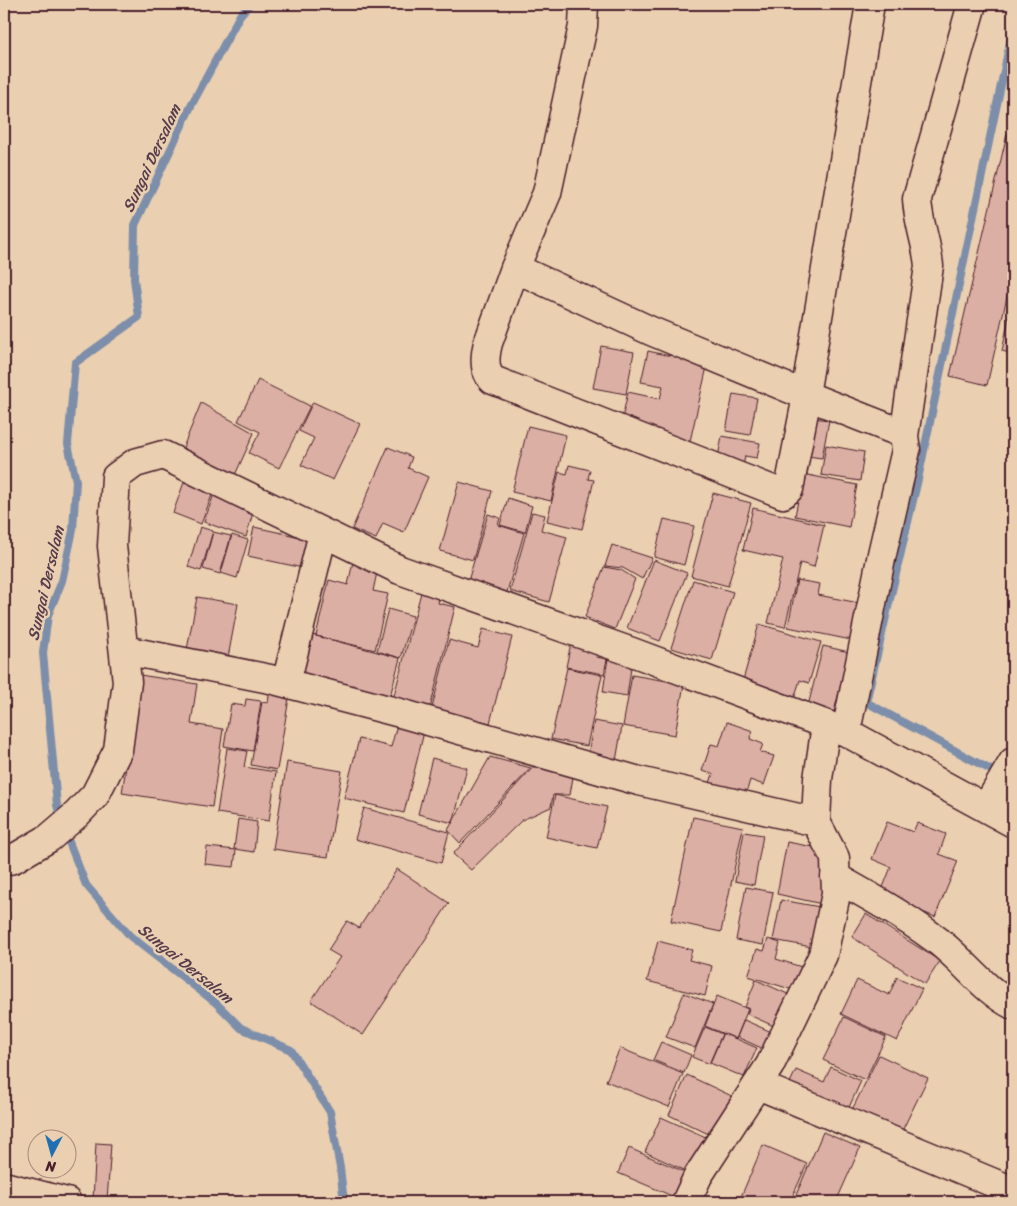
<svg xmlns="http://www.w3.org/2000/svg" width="1017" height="1206" font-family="Sriracha,sans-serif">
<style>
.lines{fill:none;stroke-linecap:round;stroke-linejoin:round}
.stream{stroke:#7c8eaa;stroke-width:8}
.building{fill:#dcafa4;stroke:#4a1f2b}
.minor-casing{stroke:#4a1f2b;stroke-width:31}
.minor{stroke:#eacfb1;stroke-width:28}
.labels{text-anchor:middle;stroke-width:5;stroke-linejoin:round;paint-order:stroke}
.water-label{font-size:16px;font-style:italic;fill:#563b4b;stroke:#eacfb1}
</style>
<rect width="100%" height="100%" fill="#eacfb1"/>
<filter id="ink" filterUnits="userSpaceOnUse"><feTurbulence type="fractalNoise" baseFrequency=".02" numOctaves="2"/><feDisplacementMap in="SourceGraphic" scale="10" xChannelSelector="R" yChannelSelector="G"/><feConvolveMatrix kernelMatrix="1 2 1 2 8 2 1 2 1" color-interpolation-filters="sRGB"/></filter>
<g filter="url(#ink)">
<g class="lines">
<!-- stream -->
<path class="stream" d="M1000,775L866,702L918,479L1013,28
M62,821L57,805L43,653L48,615L62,581L73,530L76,481L68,444L75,363L139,317L134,279L135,225L192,104L240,15L250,4
M65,832L86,885L130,936L215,1002L241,1028L291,1050L330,1112L340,1168L344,1202"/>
</g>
<!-- building -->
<path class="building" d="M1007,134L1013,136V270L987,385L950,376Z
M1013,298V354L1002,351Z
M601,346L634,352L626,394L593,388Z
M672,348L709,358L688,450L621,423L628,392L660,399L663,386L641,382L648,351L670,356Z
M258,380L310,406L279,468L249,453L260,432L238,421Z
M733,394L757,398L750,435L726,431Z
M313,402L360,424L333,480L301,465L314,438L299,431Z
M201,403L254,433L235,475L182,450Z
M813,418L829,420L822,458L807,456Z
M528,426L566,435L551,501L512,492Z
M722,436L760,443L757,458L745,456L742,472L716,467Z
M826,445L864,452L860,481L821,475Z
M388,447L412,457L408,468L428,477L404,532L383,523L376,539L352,529Z
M569,465L590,470L588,479L594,480L582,529L547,521L559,472L567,474Z
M188,471L217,482L201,524L173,513Z
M803,474L857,485L849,527L795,516Z
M459,482L492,491L473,560L440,551Z
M218,483L256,502L246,537L204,522Z
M713,493L751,503L728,586L691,576Z
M508,498L532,506L525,532L500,525Z
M753,508L824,525L814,567L800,563L785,627L768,623L783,559L743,550Z
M532,512L545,515L541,530L567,537L549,602L510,591Z
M488,514L500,518L498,525L524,533L507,592L468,581Z
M664,519L694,526L684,565L654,557Z
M200,527L213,531L201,571L188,567Z
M254,527L319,541L312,570L248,556Z
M213,532L231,536L220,574L203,569Z
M232,535L248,540L237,578L221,573Z
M612,545L652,558L642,579L623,568L605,566Z
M355,552L379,563L373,591L388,594L375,650L316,636L329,580L348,585Z
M654,560L687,573L660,641L627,628Z
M604,567L621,570L635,579L615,629L585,617Z
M693,580L733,592L712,660L671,648Z
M797,580L820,584L818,595L859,603L851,640L788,627Z
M424,581L442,587L438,603L455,607L428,717L391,707Z
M197,597L238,604L226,668L185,660Z
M388,609L413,616L401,658L377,651Z
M759,624L821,642L809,683L800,680L793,702L741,687Z
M483,629L512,637L490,723L432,708L449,640L478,648Z
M313,635L400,658L387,708L300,685Z
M572,638L599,644L596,657L607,659L604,674L566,667Z
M823,646L849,652L832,720L806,714Z
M609,651L633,654L627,696L603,692Z
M567,668L602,675L587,746L551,739Z
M140,675L197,684L191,724L223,729L212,807L122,793Z
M632,675L684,684L675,735L623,726Z
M270,689L290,692L277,770L251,765L262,702L268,703Z
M246,699L261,701L253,751L224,746L231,704L245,706Z
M594,721L622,726L614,773L586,766Z
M727,722L753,731L750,739L763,744L760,752L774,756L764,785L750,780L743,804L706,795L713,774L702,771L711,744L719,746Z
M397,725L424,732L404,813L344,798L359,739L391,747Z
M227,748L247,751L244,767L276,772L269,821L217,813Z
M490,757L531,768L460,843L448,830Z
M432,758L467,768L453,823L418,814Z
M287,762L342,771L328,857L273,849Z
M537,763L574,771L570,795H553L551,807L522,820L471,870L453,854Z
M555,795L607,807L597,848L546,837Z
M364,808L449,832L441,863L355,839Z
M693,817L743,827L721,932L671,921Z
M238,819L257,822L254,852L234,849Z
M887,822L913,832L917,823L946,834L939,854L958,861L935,917L880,895L891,867L872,859Z
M744,832L763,835L754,885L735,881Z
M787,842L829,850L831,906L777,894Z
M207,847L236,850L234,867L205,864Z
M397,869L449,903L363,1035L311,1001L340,957L328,950L347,921L359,928Z
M746,887L773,892L763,945L736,940Z
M781,900L831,909L823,949L773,940Z
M866,914L940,961L925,984L852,937Z
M768,939L780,943L776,959L808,969L800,992L748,976L757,949L764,951Z
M658,941L692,950L689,960L712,966L705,996L647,981Z
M897,977L922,989L897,1041L841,1014L857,980L889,995Z
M756,980L790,995L776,1027L747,1014L749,1009L745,1007Z
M684,993L713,1004L695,1048L666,1037Z
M717,996L748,1009L736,1039L705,1026Z
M844,1017L886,1037L865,1080L823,1060Z
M744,1020L783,1037L775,1054L737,1037Z
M705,1027L722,1034L709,1064L692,1057Z
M723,1033L757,1048L744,1077L710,1063Z
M661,1042L691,1055L684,1073L653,1060Z
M620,1048L683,1074L669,1107L606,1081Z
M879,1055L928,1078L899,1137L850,1114Z
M831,1067L861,1081L845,1116L787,1089L796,1070L824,1082Z
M687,1075L738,1099L719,1139L669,1115Z
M661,1117L719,1143L697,1176L645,1152Z
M823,1132L860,1148L836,1202H793Z
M96,1143L111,1144L107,1201L93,1200Z
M763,1145L807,1164L790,1202H748L740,1199Z
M629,1148L694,1176L684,1201L618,1173Z"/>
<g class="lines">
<defs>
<path id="minor" d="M584,4L583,26L547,193L515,268L651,331L805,395
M870,4L805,395L899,432L904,436L906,450L882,554L846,732L1013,823
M515,268L488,343C485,355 483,371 493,380L783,494L789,489L807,396
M904,436L929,266C927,243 918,222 917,199L972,4
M124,650L270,679L400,713L639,781L816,822
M286,683L323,533
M986,808L1013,762
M4,861L13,859L49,838L77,814L95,795L118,750L127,682L112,546L116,477L135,463L163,455L400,570L632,652L846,732
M835,877C869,896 903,915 934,938C962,958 982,989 1013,1005
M758,1085L1013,1191
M4,1186L67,1202
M686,1202L698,1176L770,1065L823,955L836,894L835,858L816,822L818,779L826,725"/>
</defs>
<!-- minor casing -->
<use href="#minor" class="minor-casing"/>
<!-- minor -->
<use href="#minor" class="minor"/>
</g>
</g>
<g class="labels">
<!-- water labels -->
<g class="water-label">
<text transform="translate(151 158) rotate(-65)" y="6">Sungai Dersalam</text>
<text transform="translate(45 583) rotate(-77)" y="6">Sungai Dersalam</text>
<text transform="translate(186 963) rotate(39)" y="6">Sungai Dersalam</text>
</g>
</g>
<!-- margin -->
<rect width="1017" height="1206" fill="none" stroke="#eacfb1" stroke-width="20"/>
<rect x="10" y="10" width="997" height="1186" fill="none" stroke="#4a1f2b" stroke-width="2" filter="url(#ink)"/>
<!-- north arrow -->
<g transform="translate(52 1154) rotate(186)"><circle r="24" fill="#eacfb1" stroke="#aa897b"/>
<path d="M0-4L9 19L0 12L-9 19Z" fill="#1f6fb2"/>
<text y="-8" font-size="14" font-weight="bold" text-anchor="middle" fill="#4a1f2b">N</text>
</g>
</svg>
